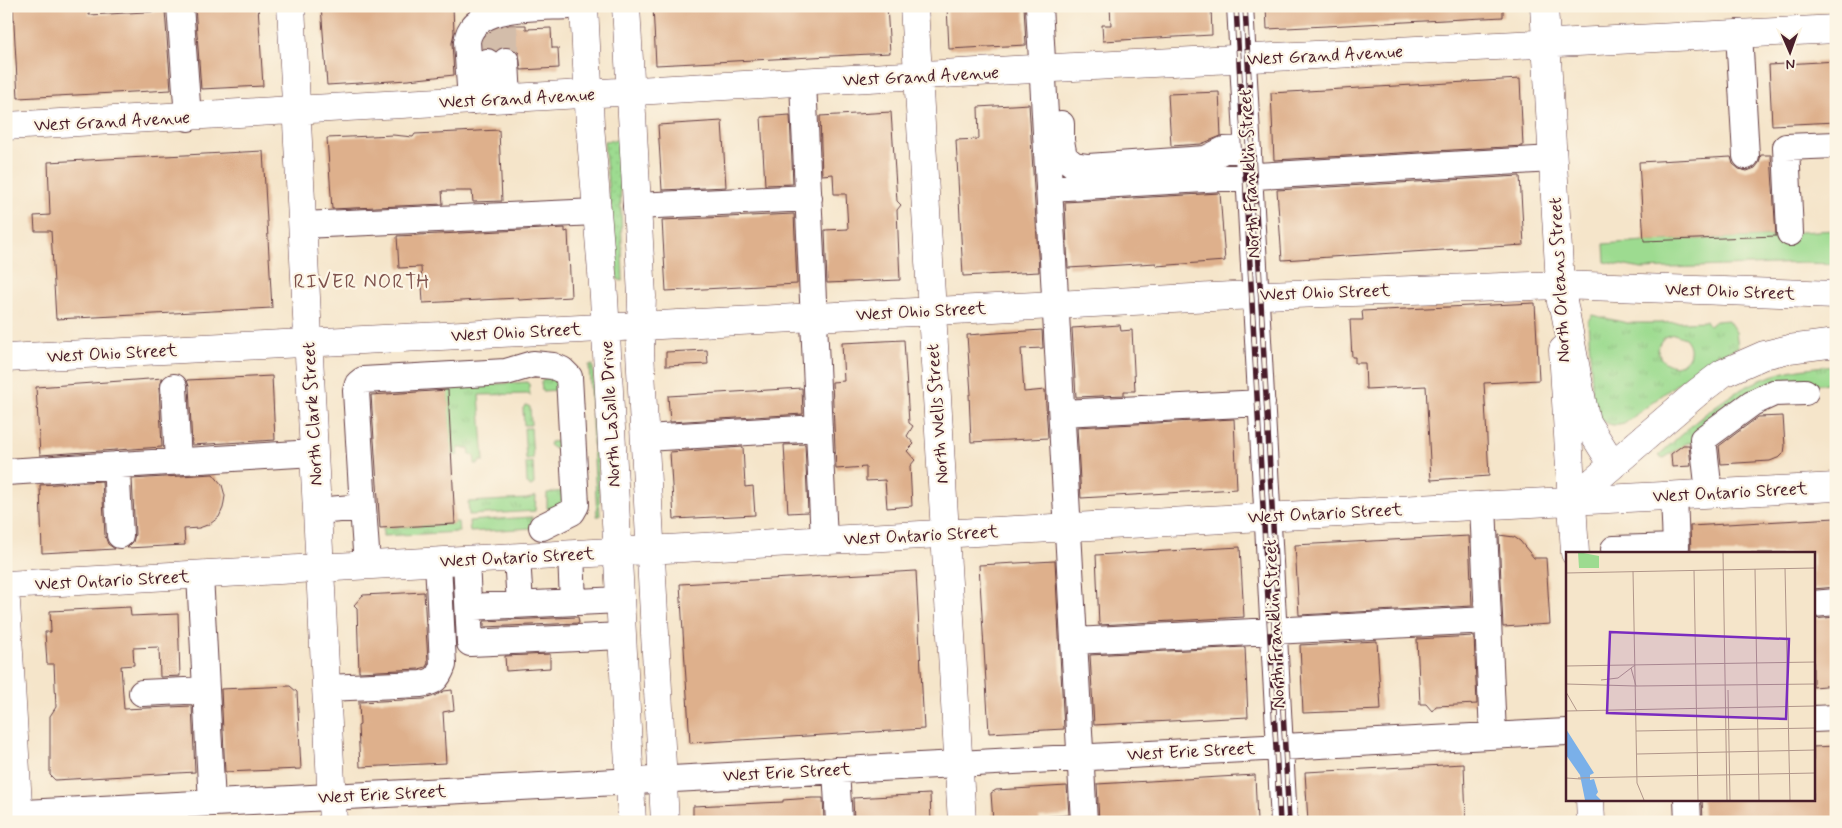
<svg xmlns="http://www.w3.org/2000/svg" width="1842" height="828" font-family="Mynerve,sans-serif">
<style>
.grass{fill:url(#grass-tufts);stroke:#747d5e;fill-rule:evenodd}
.park{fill:#9ddb90;stroke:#747d5e}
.garden{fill:url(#garden-dots);stroke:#747d5e}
.building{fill:#deb08c}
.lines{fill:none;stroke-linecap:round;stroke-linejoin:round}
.minor-tunnel{stroke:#d3bdaa;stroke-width:26;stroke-dasharray:26 13;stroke-linecap:butt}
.minor-casing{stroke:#643d43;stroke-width:28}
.major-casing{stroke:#643d43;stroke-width:29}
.highway-casing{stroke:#643d43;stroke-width:29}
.minor{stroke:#fff;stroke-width:26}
.major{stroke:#fff;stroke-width:28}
.highway{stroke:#fff;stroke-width:28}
.rail-casing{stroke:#4a1f2b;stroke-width:5.5}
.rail{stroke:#fcf5e5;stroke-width:4;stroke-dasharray:11;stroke-linecap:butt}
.labels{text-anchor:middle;stroke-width:4.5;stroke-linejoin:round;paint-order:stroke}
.street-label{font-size:18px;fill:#4a1f2b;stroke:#fcf5e5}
.quarter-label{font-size:20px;letter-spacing:1px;fill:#7e524d;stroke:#fcf5e5}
.inset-road{fill:none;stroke:#b1968a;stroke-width:1}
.view{fill:#7b2cbf;fill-opacity:0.15;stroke:#7b2cbf;stroke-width:2.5}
.inset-edge{fill:none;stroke:#4a1f2b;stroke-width:2.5}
</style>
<defs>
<pattern id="grass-tufts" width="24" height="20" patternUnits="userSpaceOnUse" patternTransform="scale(1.25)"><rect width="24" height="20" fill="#9ddb90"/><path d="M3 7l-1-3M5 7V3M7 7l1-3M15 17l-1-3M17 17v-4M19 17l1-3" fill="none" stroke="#89bc7c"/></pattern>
<pattern id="garden-dots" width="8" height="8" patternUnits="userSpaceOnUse" patternTransform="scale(1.25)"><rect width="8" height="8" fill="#9ddb90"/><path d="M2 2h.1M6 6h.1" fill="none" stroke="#89bc7c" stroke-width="1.8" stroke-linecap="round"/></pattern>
</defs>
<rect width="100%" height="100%" fill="#fcf5e5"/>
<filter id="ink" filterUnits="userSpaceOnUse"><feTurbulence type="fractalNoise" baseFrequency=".02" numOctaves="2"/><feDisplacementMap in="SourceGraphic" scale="10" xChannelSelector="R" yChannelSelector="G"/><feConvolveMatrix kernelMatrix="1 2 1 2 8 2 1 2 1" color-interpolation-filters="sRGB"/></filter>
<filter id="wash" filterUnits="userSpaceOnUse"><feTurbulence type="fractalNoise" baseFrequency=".0096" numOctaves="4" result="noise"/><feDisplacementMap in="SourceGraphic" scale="20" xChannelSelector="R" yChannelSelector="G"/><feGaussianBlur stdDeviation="1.12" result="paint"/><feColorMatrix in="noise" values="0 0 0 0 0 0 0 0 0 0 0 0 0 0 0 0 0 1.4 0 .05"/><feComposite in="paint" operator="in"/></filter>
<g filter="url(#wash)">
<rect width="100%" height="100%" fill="#f5e5ca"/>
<!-- grass -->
<path class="grass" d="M1592,315L1627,323H1659L1706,321L1709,326L1715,321L1728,320L1736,332L1738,347L1722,354L1717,352V357L1686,377L1624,424C1613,427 1606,424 1598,417L1593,403L1588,321ZM1674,334L1685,338C1695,349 1690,363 1675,366C1653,362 1652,338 1674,334Z
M589,365H593L600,516H597Z
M1836,365V380H1832V383L1766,387L1691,443H1687L1664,458L1658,456C1695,422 1729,388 1778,374C1797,368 1817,367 1836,365Z
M557,375L573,504L549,510L547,508V493L564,491L562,447L553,448L549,445L550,442L561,441L559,390L542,391L541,382L546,376Z
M527,382L529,384L530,396L528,394L479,395L484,461H479V464H475L474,455H470L469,448H458V455L451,456L447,387Z
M526,405L530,407L531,425H524L523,408Z
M524,428H531L533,459L526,460Z
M533,462L534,484L531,486L527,484L526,463Z
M536,496L535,511L469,515L468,502L527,499Z
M532,517V528L470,532L469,521Z
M455,522H458L459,532L383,536V528L454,524Z"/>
<!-- park -->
<path class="park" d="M1836,230V264L1804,263L1642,269L1605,262L1604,244L1644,241L1782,236L1799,232Z"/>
<!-- garden -->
<path class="garden" d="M619,140L623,280L622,281L617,279L604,141Z"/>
<g id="blocks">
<!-- building -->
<path class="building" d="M13,6H89V15L165,11L171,90L18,98Z
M195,6H258L263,86L201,89Z
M321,6H453L454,33L452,43L454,75L408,80L327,85Z
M653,6H887L890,53L656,65Z
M947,6H1024L1026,45L949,49Z
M1110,6H1211L1212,35L1103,41L1102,25H1111Z
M1266,6H1503V17L1267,29Z
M509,25H526V29L551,28L552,48H558L559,68L521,70L519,53L513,48L505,46L496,50L486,47L482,48L484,38L489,33Z
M1836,61V122L1772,125L1769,65Z
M1520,79L1523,146L1274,160L1271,93Z
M1219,92L1221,136L1201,144L1171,146L1168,94Z
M1029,104L1039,272L963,276L956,140L979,139L978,107Z
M891,112L897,201L901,205L897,210L900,280L827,283L825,230L848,229L846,194H834L833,174L822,175L820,116Z
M790,115L793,184L765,185L761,117Z
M722,121L726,187L662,190L658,125Z
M499,130L502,201L473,202L472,191H442L443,204L332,209L327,138L393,135L413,137L415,134Z
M263,151L272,308L56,319L51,231H35L34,216L50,215L48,162Z
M1761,155H1771L1776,236L1644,241L1639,162L1731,157L1733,164L1739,169L1747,171L1755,168L1759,163Z
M1520,176L1524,245L1282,260L1277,190Z
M1220,193L1225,261L1156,266V263L1068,268L1065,202Z
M794,214L797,284L666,291L662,220Z
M565,228V232L568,231L571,297L519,300L518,298L423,303L421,267L399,268L397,236Z
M1535,303L1539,380L1484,383L1489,476L1431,480L1426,386L1366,389L1365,363H1355V357H1352L1350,320H1363L1362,311Z
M1120,325L1121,331L1132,330L1135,391H1124V395L1076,397L1072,328Z
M1042,330L1043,348L1021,349L1024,392L1045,390L1048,438L971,442L969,394H971L967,335Z
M904,340L909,423L913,426L907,436L914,444L907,451L915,460L910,466L912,506L887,508L885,480L866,481V467L836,469L832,382L844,381L842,343Z
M707,350L708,364L666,366V352Z
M272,376L275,440L192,445L189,386L187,380Z
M163,378L159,388L162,447L40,455L36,387Z
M802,388L803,414L670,422L668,396Z
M448,390L455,524L380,528L371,395Z
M1783,416L1785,446L1784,453L1780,457L1770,461L1721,464L1719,446L1758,417Z
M1234,419L1237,489L1081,498L1077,427Z
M805,444L808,512L788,513L784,445Z
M1683,445H1689L1691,466L1672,467L1671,454Z
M743,447L745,487L753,486L755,515L674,519L670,452Z
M213,474L222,485L225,496L223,508L219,517L210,524L199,528L184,529L185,545L127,548L133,542L135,534L132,479Z
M102,481L105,536L108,544L115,549L42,553L40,485Z
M1836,518V587L1813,589V553H1691L1690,526Z
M1499,535L1514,537L1520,541L1534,558H1546L1550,624L1503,627Z
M1469,536L1472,606L1299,615L1295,545Z
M1240,547L1244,617L1099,625L1096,555Z
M1055,561L1064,729L989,733L979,565Z
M916,571L924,729L690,743L680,584Z
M424,592L428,663L426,667L419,669L359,672L357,608L354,605L363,595Z
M130,607L131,616L178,614L180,676L160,677L159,647L133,648L134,665L121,666L124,709L192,706L195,772L55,780L50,775V716L56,707L54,664H47L45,632H51L50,611Z
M578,617L579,623L484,627V621Z
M1836,617V685L1813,687V619Z
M1474,636L1477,704L1436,706L1432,711L1426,704H1420L1417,639Z
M1377,641L1381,710L1303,713L1300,645Z
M1245,647L1248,717L1094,725L1090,655Z
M550,654V668L506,671L505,656Z
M290,686L297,692L301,769L225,772L221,689Z
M452,690L454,710L443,712L446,763L360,767L358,726L360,725L359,702L424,699L435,696L444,691Z
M1836,746V822H1703L1702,799H1813V747Z
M1464,764L1466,822H1308L1305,772Z
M1255,775L1257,822H1099L1097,784Z
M1067,786L1069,815L1039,817L1040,822H993L991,793L996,790Z
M930,794L931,822H854L853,798Z
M812,798H823L824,822H693V806L783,802V800Z"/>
</g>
</g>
<g filter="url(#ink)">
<use href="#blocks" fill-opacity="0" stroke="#643d43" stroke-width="1"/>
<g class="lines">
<!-- minor-tunnel -->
<path class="minor-tunnel" d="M504,26L506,61
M486,33L487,62"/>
<defs>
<path id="minor" d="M180,6L188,118
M1039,6L1084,822
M1240,6L1284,822
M1739,33L1746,156
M506,61L508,99
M487,62L490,100
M803,82L824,540
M471,101L467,42C471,3 540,8 569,6
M1061,124V141L1064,157L1074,165L1088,167L1206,159L1224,150L1248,149
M1049,188L1553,159
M636,206L809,198
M302,225L596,212
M1790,233L1786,147L1836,145
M174,387L178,461
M1062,413L1262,403
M645,438L819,428
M116,465L120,535
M6,472L314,453
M1709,493L1703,439L1752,403L1774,393L1805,392
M1483,505L1493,735
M363,507L367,565
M317,511L363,507L356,391L358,384L363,380L506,372L533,364L553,366L562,370L569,377L576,505L572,512L542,527
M1614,549L1676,547L1674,495
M571,554L573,602
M517,557L520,604
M466,560L470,643L622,636
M200,575L212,803
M1813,604L1836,602
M469,607L620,600
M1074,641L1488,620
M326,688L421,684C434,682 438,679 443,665L438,561
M142,693L206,690
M1813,719L1836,718
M836,770L839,822
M1687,799L1688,822
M6,814L1567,732"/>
<path id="major" d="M291,6L333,822
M584,6L590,125L604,297L632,822
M626,6L642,296L640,351L665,822
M914,6L962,822
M1544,6L1561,302
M6,126L1014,70L1836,29
M1563,350L1575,553
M6,358L1232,296L1560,285
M6,585L976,532L1836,487
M6,602L19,822
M1590,799L1591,822"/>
<path id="highway" d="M1613,465L1586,422L1560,285L1836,295
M1572,500L1698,392L1723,373L1764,355L1789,349L1836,343"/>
</defs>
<!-- minor casing -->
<use href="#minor" class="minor-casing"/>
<!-- major casing -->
<use href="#major" class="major-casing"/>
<!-- highway casing -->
<use href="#highway" class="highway-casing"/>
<!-- minor -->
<use href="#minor" class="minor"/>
<!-- major -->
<use href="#major" class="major"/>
<!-- highway -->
<use href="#highway" class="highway"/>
<defs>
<path id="rail" d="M1236,6L1280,822
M1245,6L1289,822"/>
</defs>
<!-- rail casing -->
<use href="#rail" class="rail-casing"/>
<!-- rail -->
<use href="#rail" class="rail"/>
</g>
</g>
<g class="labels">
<!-- street labels -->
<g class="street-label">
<text transform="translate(1325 55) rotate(-3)" y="6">West Grand Avenue</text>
<text transform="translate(921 76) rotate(-3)" y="6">West Grand Avenue</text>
<text transform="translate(517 98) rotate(-3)" y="6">West Grand Avenue</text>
<text transform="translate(112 121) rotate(-3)" y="6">West Grand Avenue</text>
<text transform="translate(1249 174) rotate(-93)" y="6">North Franklin Street</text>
<text transform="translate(1559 280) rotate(-93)" y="6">North Orleans Street</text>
<text transform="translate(1730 291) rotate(2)" y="6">West Ohio Street</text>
<text transform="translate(1325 292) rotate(-2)" y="6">West Ohio Street</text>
<text transform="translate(921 311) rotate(-3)" y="6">West Ohio Street</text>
<text transform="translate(516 332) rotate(-3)" y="6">West Ohio Street</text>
<text transform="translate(112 353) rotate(-3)" y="6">West Ohio Street</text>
<text transform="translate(312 414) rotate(-93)" y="6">North Clark Street</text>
<text transform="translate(610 414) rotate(-93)" y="6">North LaSalle Drive</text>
<text transform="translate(937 414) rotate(-94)" y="6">North Wells Street</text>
<text transform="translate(1730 492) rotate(-3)" y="6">West Ontario Street</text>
<text transform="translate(1325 513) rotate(-3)" y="6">West Ontario Street</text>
<text transform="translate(921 535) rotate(-3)" y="6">West Ontario Street</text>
<text transform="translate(517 557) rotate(-3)" y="6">West Ontario Street</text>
<text transform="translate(112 580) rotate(-3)" y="6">West Ontario Street</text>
<text transform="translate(1274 624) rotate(-93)" y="6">North Franklin Street</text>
<text transform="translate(1191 751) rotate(-3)" y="6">West Erie Street</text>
<text transform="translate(787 772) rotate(-3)" y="6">West Erie Street</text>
<text transform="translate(382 794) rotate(-3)" y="6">West Erie Street</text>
</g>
<!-- quarter labels -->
<g class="quarter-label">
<text x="362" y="288">RIVER NORTH</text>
</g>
</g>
<!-- overview -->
<g transform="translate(1566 552)">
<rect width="249" height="249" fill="#f5e5ca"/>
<path d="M12,0L33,4V16H13Z" fill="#9ddb90"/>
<path d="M0,177L28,221L24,223V228L28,227L32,240L30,243L35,248H19L14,223L0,203Z" fill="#7ab0e9"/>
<path class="inset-road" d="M157,0L161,248M219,16L224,248M189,17L193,248M128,18L132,248M67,19L71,231L78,248M0,21L249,16M0,114L249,110M35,128L52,126L69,113M0,132L70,134L65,116M70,134L249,132M162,138L164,248M0,140L11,159M0,159L249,154M70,179L249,176M71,202L249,198M0,226L15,227M12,226L249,221"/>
<path class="view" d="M44,80L223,87L220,167L41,161Z"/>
<rect width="249" height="249" class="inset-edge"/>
</g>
<!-- margin -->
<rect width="1842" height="828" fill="none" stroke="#fcf5e5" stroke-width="25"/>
<!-- north arrow -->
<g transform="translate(1790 52) rotate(178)" stroke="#fcf5e5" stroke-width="4" paint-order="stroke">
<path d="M0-4L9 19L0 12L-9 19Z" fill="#4a1f2b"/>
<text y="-8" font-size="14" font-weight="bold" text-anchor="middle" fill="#4a1f2b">N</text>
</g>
</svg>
